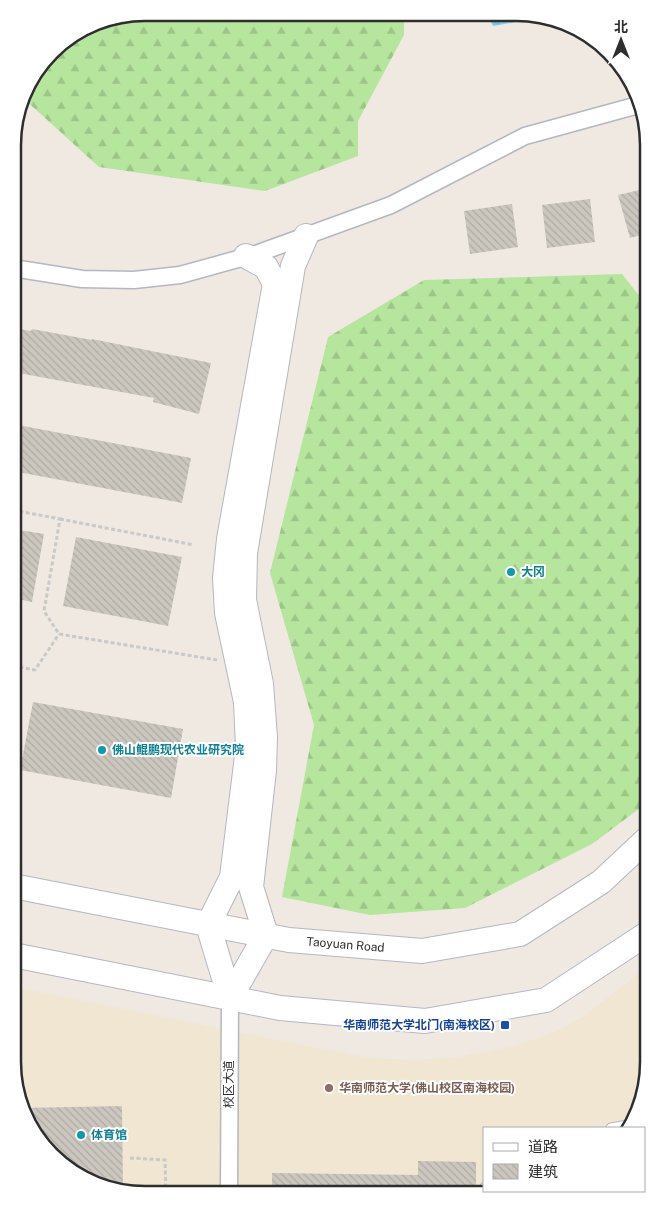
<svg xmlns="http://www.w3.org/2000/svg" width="661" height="1207" font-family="'Public Sans','Noto Sans SC',sans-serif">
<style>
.education{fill:#f0e6d1}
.forest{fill:url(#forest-firs)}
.water{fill:url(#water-ripples)}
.building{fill:url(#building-back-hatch)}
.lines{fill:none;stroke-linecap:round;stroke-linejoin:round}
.lane-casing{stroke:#b4b7c1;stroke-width:11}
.street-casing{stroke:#b4b7c1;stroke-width:19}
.secondary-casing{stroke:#b4b7c1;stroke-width:26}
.path{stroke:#c9c9c9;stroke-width:3;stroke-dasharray:4 2.5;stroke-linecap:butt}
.lane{stroke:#fff;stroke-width:9}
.street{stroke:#fff;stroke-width:16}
.secondary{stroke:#fff;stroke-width:24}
.culture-dot{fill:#0f9aa8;stroke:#fff;stroke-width:2}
.transit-dot{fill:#1a4fb4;stroke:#fff;stroke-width:2}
.education-dot{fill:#8d6e63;stroke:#fff;stroke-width:2}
.labels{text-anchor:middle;stroke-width:4;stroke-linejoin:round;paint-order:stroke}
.culture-label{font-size:12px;font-weight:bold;fill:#0d838f;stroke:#fff;text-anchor:start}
.street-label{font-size:12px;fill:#2e2e2e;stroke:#fff}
.transit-label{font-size:12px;font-weight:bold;fill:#164399;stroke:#fff;text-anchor:end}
.education-label{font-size:12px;font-weight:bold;fill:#785e54;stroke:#fff;text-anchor:start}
.rim{fill:none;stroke:#2e2e2e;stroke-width:2.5}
</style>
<defs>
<pattern id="forest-firs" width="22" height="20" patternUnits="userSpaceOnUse" patternTransform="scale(1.25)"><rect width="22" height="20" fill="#b6e59e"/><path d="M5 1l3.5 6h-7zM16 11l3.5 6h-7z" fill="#9dc588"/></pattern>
<pattern id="water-ripples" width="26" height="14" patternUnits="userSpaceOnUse" patternTransform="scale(1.25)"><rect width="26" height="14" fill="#75cff0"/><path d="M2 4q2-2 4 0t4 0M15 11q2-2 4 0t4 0" fill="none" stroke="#66b2ce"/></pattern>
<pattern id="building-back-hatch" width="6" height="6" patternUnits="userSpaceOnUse" patternTransform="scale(1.25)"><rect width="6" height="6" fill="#cbc7bf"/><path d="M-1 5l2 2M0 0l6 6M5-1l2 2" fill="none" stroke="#afaba4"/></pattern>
</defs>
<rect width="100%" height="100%" fill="#efe9e1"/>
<!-- education -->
<path class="education" d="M648,966V1071L627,1128H485V1191H539L516,1194L127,1193L58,1162L20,1105L13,1062V987L368,1058L418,1060L459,1057L515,1046L555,1032L583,1017Z"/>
<!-- forest -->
<path class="forest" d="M145,13L404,14V35L358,121V156L265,191L99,167L23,98C31,69 67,32 96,22C111,17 129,16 145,13Z
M622,274L648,307V802L592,844L465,908L370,915L282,897L314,725L270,573L328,337L424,280Z"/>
<!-- water -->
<path class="water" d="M488,15H542L546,17L493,26Z"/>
<!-- building -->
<path class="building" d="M648,188V233L630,238L618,195Z
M590,199L595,242L547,248L542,205Z
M512,204L518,247L470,254L464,211Z
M13,328L31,331L32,329L92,340V339L211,363L199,414L153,402L154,398L13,372Z
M13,424L191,458L182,503L13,471Z
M13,529L44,534L32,602L13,598Z
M76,537L182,557L168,626L63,606Z
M33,702L183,729L171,798L20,770Z
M122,1106L123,1192L58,1162L22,1108Z
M418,1161L476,1162V1194H272V1173L418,1175Z"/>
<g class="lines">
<defs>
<path id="lane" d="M611,1128L628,1125
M484,1194L485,1187"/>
<path id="street" d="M13,268L82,279L134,280L180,275L256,254L391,205L525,136L642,104
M229,1194L230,998"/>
<g id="secondary">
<path id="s1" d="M13,886L289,940L422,951L520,934L601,882L648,838"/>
<path d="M13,955L280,1008L425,1021L546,1000L648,933"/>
<path d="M230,998L266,935L251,887L264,770L265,737L261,684L244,600L245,553L293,266L306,236"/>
<path d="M230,998L208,925L232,877L248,748L246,702L227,613L225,578L229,539L275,284L266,267L246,256"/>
</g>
</defs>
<!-- lane casing -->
<use href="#lane" class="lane-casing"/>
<!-- street casing -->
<use href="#street" class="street-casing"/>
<!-- secondary casing -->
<use href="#secondary" class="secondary-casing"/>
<!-- path -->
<path class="path" d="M13,510L60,519L44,611L59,634L217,660
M60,519L194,545
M13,666L35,670L59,634
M130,1158L165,1160L166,1193"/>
<!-- lane -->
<use href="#lane" class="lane"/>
<!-- street -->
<use href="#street" class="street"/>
<!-- secondary -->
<use href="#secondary" class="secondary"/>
</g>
<!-- markers -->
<g class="culture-dot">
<circle cx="511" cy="572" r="5"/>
<circle cx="102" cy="750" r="5"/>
<circle cx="81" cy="1135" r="5"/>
</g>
<rect class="transit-dot" x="500" y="1020" width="10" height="10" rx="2.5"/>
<circle class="education-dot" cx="329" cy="1088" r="5"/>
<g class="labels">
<!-- culture labels -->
<g class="culture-label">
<text x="521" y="576">大冈</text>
<text x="112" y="754">佛山鲲鹏现代农业研究院</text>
<text x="91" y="1139">体育馆</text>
</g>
<!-- street labels -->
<g class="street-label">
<text dy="4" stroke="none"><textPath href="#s1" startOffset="338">Taoyuan Road</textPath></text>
<text transform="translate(229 1084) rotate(-90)" y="4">校区大道</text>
</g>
<!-- transit labels -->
<g class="transit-label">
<text x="495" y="1029">华南师范大学北门(南海校区)</text>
</g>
<!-- education labels -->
<g class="education-label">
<text x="339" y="1092">华南师范大学(佛山校区南海校园)</text>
</g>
</g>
<!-- crop -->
<path d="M0 0H661V1207H0ZM145 21H516A124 124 0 0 1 640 145V1062A124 124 0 0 1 516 1186H145A124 124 0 0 1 21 1062V145A124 124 0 0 1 145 21Z" fill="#fff" fill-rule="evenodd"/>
<path class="rim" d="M145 21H516A124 124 0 0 1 640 145V1062A124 124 0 0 1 516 1186H145A124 124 0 0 1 21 1062V145A124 124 0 0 1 145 21Z"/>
<!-- legend -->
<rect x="483" y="1127" width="162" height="65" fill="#ffffff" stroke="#ababab"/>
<rect x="493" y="1143" width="25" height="8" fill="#ffffff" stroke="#ababab"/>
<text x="528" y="1152" font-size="15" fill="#2e2e2e">道路</text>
<rect x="493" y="1164" width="25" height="15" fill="url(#building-back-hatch)" stroke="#ababab"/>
<text x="528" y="1177" font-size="15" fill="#2e2e2e">建筑</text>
<!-- north arrow -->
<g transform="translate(621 40)" stroke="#ffffff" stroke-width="4" paint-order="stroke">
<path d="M0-4L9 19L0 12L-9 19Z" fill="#2e2e2e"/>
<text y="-8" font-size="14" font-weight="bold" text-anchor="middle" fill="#2e2e2e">北</text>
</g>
</svg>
